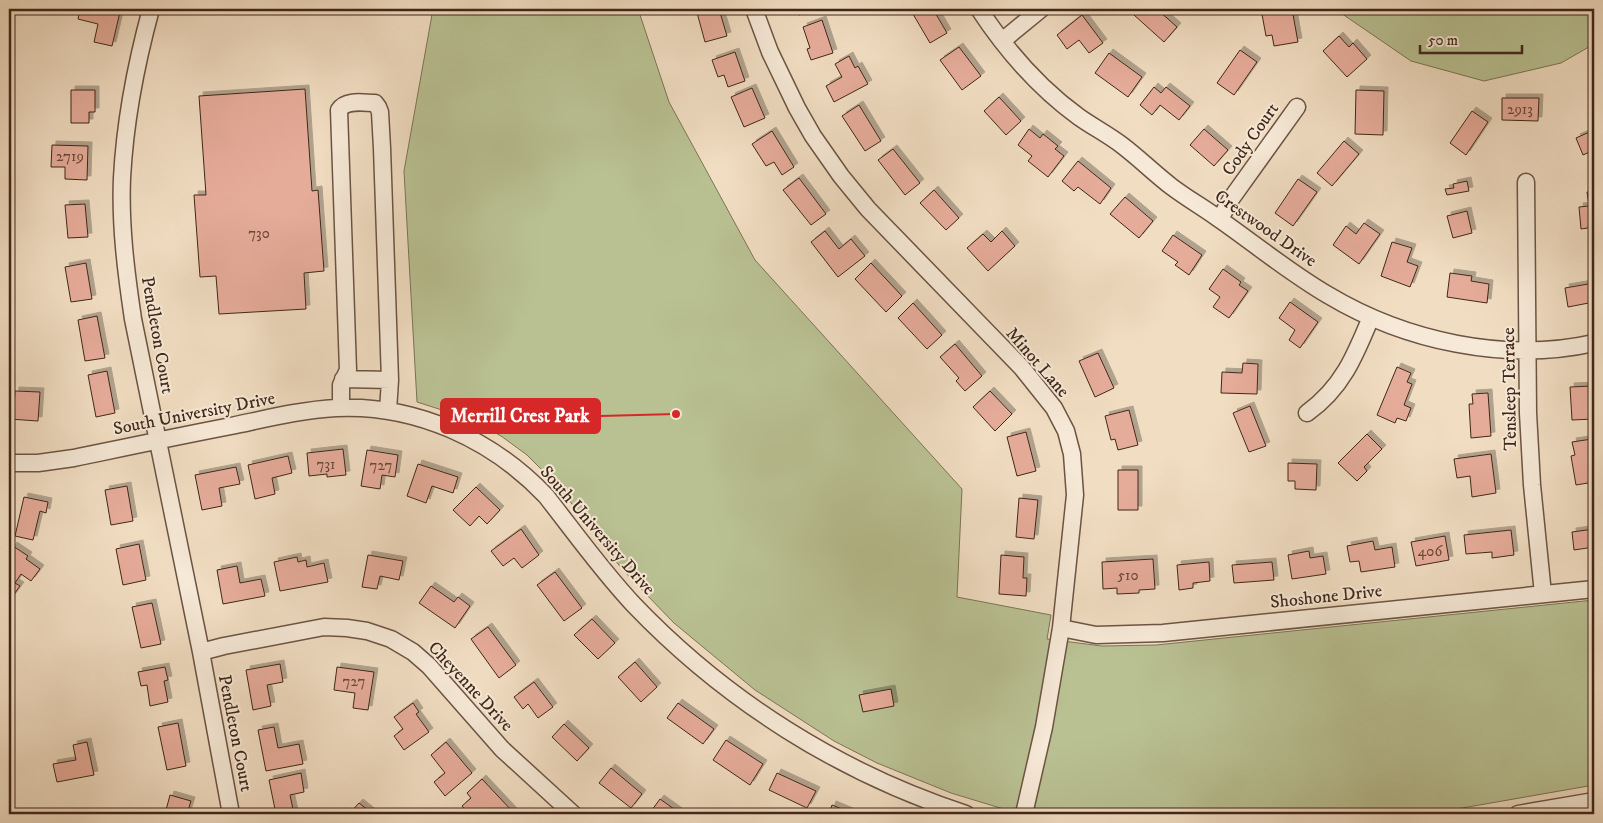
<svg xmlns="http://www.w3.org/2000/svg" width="1603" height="823" font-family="'IM FELL DW Pica',serif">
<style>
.green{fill:#b9c193;stroke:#7c7456}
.building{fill:#e6ac9a;stroke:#402719;filter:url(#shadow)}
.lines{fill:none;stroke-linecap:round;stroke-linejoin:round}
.minor-casing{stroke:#6c5443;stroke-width:19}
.minor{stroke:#f6e9d7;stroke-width:16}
.labels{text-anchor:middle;stroke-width:4;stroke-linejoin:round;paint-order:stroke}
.number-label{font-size:15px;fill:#6a4839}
.street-label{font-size:18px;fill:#402719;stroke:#f6e9d7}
.leader{fill:none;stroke:#d62828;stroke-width:2}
.callout-dot{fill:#d62828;stroke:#f6e9d7;stroke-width:2}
.callout{fill:#d62828;stroke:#d62828;stroke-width:2}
.callout-label{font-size:19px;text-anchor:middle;font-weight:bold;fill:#fff}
</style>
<defs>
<filter id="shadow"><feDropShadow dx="4" dy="-4" stdDeviation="0" flood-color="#0004"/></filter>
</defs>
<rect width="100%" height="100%" fill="#f1ddc2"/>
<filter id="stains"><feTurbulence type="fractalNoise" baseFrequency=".004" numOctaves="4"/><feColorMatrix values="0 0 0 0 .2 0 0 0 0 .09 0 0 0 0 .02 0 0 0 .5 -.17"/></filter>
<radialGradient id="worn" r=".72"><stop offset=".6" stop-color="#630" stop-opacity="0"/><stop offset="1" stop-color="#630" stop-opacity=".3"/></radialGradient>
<!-- green -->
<path class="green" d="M433,9H638L669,102L755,260L962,489L957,597L1051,615L1047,639L1102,646L1156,645L1594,600V785L1428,814H1020L951,793L877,763L834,741L755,690L674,623L645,593L622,569L558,486L527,455L501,436L470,419L417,402L404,171Z
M1335,9H1594V44L1561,63L1484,81L1411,61Z"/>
<!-- building -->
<path class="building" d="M37,9H48L42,14Z
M80,9H105L120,12L112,46L94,42L98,24L78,19Z
M696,9H719L727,36L705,42Z
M797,9H815V11L799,15Z
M910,9H933L947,33L930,43Z
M1139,9H1160L1158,10L1177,27L1164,42L1134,15Z
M1261,9H1280L1281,11L1292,9L1298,42L1274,46L1272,35L1266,36Z
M1082,15L1103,43L1089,53L1079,40L1067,49L1057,35Z
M822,20L833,53L811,60L807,49L810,48L803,27Z
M1339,36L1349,47L1353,43L1367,59L1347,77L1323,51Z
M959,47L981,76L962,90L940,60Z
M1240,50L1257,62L1234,95L1217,83Z
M735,52L745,81L728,87L724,75L718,77L712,60Z
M1109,53L1142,77L1128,97L1095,73Z
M849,56L855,68L858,66L868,84L834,102L826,86L842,77L835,64Z
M1154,87L1161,93L1166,87L1190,106L1179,120L1160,105L1152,115L1140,105Z
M752,88L765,118L744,127L731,97Z
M305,89L312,191L318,190L324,271L304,273L306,309L219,314L216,276L200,277L194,195H206L199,96Z
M71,90H95V112H89V123H71Z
M1356,90L1384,91L1383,135L1355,134Z
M999,97L1021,121L1006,135L984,111Z
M1502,98H1539L1538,121L1502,120Z
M859,105L881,141L865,151L842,116Z
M1472,111L1488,122L1466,155L1450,143Z
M1029,129L1040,138L1043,134L1058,146L1055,149L1064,156L1048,177L1028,161L1032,156L1018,145Z
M1204,129L1228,150L1214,166L1190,145Z
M1594,130V150L1583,155L1576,138Z
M772,131L794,167L782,175L774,162L766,166L752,144Z
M1344,141L1359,154L1332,186L1317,173Z
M52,145L88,146L87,180L65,179V167H51Z
M893,149L920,183L905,195L878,160Z
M1078,161L1111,188L1100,204L1078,187L1074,191L1062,181Z
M799,178L826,214L811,225L783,190Z
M1298,179L1317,192L1293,226L1275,213Z
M1467,181L1469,191L1447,195L1445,189L1454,188L1453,184Z
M934,190L959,218L946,230L920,203Z
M1594,191V227L1581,229L1579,207L1589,206L1587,192Z
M1125,197L1153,221L1139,238L1110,214Z
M85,204L88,237L68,238L65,205Z
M1467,211L1472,233L1453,238L1447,216Z
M1364,223L1380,234L1359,264L1333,245L1346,226L1356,234Z
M825,231L839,249L851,239L865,256L838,277L811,242Z
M1002,231L1015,246L988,271L967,248L983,234L991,242Z
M1173,235L1202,255L1189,275L1175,265L1178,262L1162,251Z
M1392,242L1412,248L1407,262L1418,266L1410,287L1381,276Z
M86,263L92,299L71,302L65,267Z
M871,263L902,296L886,312L855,279Z
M1223,269L1241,282L1239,285L1248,291L1229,318L1213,307L1220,297L1209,289Z
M1450,273L1472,276L1471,281L1489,284L1487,303L1447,297Z
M1594,283V302L1568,307L1565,288Z
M1290,302L1318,322L1300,348L1289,340L1295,330L1279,318Z
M913,303L942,335L927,349L898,318Z
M97,316L105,358L85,361L78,320Z
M955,344L982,376L965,391L956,381L959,378L940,357Z
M1098,353L1114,388L1095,397L1079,361Z
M1243,363L1258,364L1257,394L1221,393L1222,372L1242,373Z
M1397,367L1411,373L1407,382L1412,384L1404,405L1411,408L1406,421L1397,418L1395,423L1377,415Z
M107,371L115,413L96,417L88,375Z
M1592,386L1594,419L1572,420L1570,387Z
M15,391L40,392L38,421L9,419V405H14Z
M990,391L1012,414L995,431L973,407Z
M1488,393L1491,436L1471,438L1469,404H1473L1472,394Z
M1250,406L1266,446L1249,452L1233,413Z
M1129,410L1138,445L1118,450L1115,439L1111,440L1105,416Z
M1026,432L1036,471L1017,476L1007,437Z
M1367,434L1382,449L1364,467L1367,471L1357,481L1338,463Z
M1592,439L1594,454V482L1576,485L1571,456L1575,455L1572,442Z
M343,449L346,475L327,477V474L309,476L307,453Z
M367,450L398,455L395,477L382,475L380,489L361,486Z
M1491,454L1496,493L1472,497L1470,476L1457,478L1454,459Z
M288,456L292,473L272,478L275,494L255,499L248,465Z
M1288,463L1317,464L1316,490L1295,489V481H1288Z
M418,464L458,477L453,493L432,486L426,503L407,496Z
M236,467L240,484L219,488L222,506L202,510L195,475Z
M1118,470H1138V510H1118Z
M127,486L133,521L111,525L105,490Z
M476,487L500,510L487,524L479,516L470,526L453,510Z
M24,497L48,502L46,513L40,511L33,540L15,536Z
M1019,498L1038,500L1034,539L1016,537Z
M521,529L539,555L522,568L514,558L503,566L491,551Z
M1594,529V547L1574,550L1572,532Z
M1511,530L1514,555L1492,558V552L1466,554L1464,535Z
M1445,536L1449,560L1416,566L1411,542Z
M1373,541L1375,550L1392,547L1395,567L1361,572L1359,561L1350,562L1347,546Z
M139,544L146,580L123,585L116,549Z
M13,546L28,556L26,559L40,569L31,581L21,574L15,583L20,586L9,601V553Z
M1309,551L1310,558L1323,556L1326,574L1292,579L1288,555Z
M368,555L403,561L399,580L380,576L377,589L362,587Z
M1001,555L1024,557L1023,578H1027L1026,596L999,594Z
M297,557L298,562L306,560L307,567L324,563L328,582L280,591L274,562Z
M1153,559L1155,589L1139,590V593L1117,594V588L1103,589L1102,562Z
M1209,562L1210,581L1193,583V588L1179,590L1177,565Z
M1272,562L1274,580L1234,583L1232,565Z
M237,566L240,583L261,579L265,596L223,604L217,570Z
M555,572L582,608L564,621L537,585Z
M431,586L454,602L458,597L470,606L455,628L419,603Z
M152,603L161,644L141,648L132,607Z
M592,619L615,643L598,659L574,635Z
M488,627L516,665L499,678L471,639Z
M635,662L657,687L641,702L618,677Z
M280,664L283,682L267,685L271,706L253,710L246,670Z
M165,667L168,680L164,681L168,702L150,706L147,685L141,686L138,672Z
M337,667L374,672L368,710L353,708L355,693L334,690Z
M534,682L553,707L538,718L528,704L523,709L514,697Z
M891,689L894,706L863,712L859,695Z
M413,703L419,712L416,714L429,732L404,750L394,736L403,729L394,717Z
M678,703L714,729L703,744L667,718Z
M178,723L186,766L167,770L158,727Z
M564,724L589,748L577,761L552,737Z
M274,727L278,748L299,744L303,764L266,771L258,730Z
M726,740L763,764L750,785L713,760Z
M87,742L94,775L57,782L53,764L76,760L73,745Z
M446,742L472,773L445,796L434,782L445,773L431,755Z
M611,768L642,794L631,808L599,783Z
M301,773L304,792L290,795L294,814H276L269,780Z
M777,773L816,791L807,808L769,790Z
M482,779L513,812L511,814H464L467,812L462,806L471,798L467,793Z
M170,795L191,801L187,814H165Z
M660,799L681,814H649Z
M359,803L373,814H349Z
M832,805L854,814H829Z"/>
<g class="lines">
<defs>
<path id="minor" d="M151,9C136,64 125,120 122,178C120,225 126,272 133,319L201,652L231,814
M754,9L770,52L797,108L813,136L841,176L868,209L1022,368L1054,408L1066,431L1072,454L1075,495L1061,628L1044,727L1024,814
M979,9C1006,50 1039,88 1079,117C1093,127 1109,135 1123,146C1140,159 1155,174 1172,187C1188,199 1204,208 1219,219C1255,244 1290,273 1328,295C1405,341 1505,363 1594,343
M1002,41L1041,9
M1526,182L1528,413L1532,485L1543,594
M1220,219L1231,199L1297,107
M343,379L390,380
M341,408V385L348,370L339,110C346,99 364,103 375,103L378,107L380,112L382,148L390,380L388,411
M1307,413C1342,388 1355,356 1371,317
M9,463H38L74,458C127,447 179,436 231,426C265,419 300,410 336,408C415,404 492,439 546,496C575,533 602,571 634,605C726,701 840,773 966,814
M1061,628L1096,635L1163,633L1594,589
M201,652L224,646L324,627L347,628L367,631L391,639L413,652L429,666L502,749L573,814
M1518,814L1594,801"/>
</defs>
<!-- minor casing -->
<use href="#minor" class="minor-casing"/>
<!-- minor -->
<use href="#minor" class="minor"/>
</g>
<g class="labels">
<!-- number labels -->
<g class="number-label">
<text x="1520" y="114">2913</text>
<text x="70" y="161">2719</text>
<text x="259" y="238">730</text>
<text x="326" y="469">731</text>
<text x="381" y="470">727</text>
<text x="1430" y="556">406</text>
<text x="1128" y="580">510</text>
<text x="354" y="686">727</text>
</g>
<!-- street labels -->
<g class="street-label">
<text transform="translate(1250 139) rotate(-55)" y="6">Cody Court</text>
<text transform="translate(1266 228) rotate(35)" y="6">Crestwood Drive</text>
<text transform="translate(158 335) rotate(80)" y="6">Pendleton Court</text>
<text transform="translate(1038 362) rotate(49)" y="6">Minot Lane</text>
<text transform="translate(1509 389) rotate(-91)" y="6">Tensleep Terrace</text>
<text transform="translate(194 413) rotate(-11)" y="6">South University Drive</text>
<text transform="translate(598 530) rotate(49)" y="6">South University Drive</text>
<text transform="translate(1326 596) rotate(-6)" y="6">Shoshone Drive</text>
<text transform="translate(471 686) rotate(47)" y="6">Cheyenne Drive</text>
<text transform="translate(236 733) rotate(79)" y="6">Pendleton Court</text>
</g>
</g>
<!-- callouts -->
<path class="leader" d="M676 414L600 416"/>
<circle class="callout-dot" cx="676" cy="414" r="5"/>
<rect class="callout" x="441" y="399" width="159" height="34" rx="5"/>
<g class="callout-label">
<text x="520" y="422">Merrill Crest Park</text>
</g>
<!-- margin -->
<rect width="1603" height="823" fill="none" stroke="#f1ddc2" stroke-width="30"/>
<rect x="10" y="10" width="1583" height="803" fill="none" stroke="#402719" stroke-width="2.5"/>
<rect x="15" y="15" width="1573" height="793" fill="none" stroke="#402719"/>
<!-- scale -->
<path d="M1420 45v8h102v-8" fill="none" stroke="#402719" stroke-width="2.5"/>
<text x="1428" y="45" font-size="15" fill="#402719" stroke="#f6e9d7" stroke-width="4" paint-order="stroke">50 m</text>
<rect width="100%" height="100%" filter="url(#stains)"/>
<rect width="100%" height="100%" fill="url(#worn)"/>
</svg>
